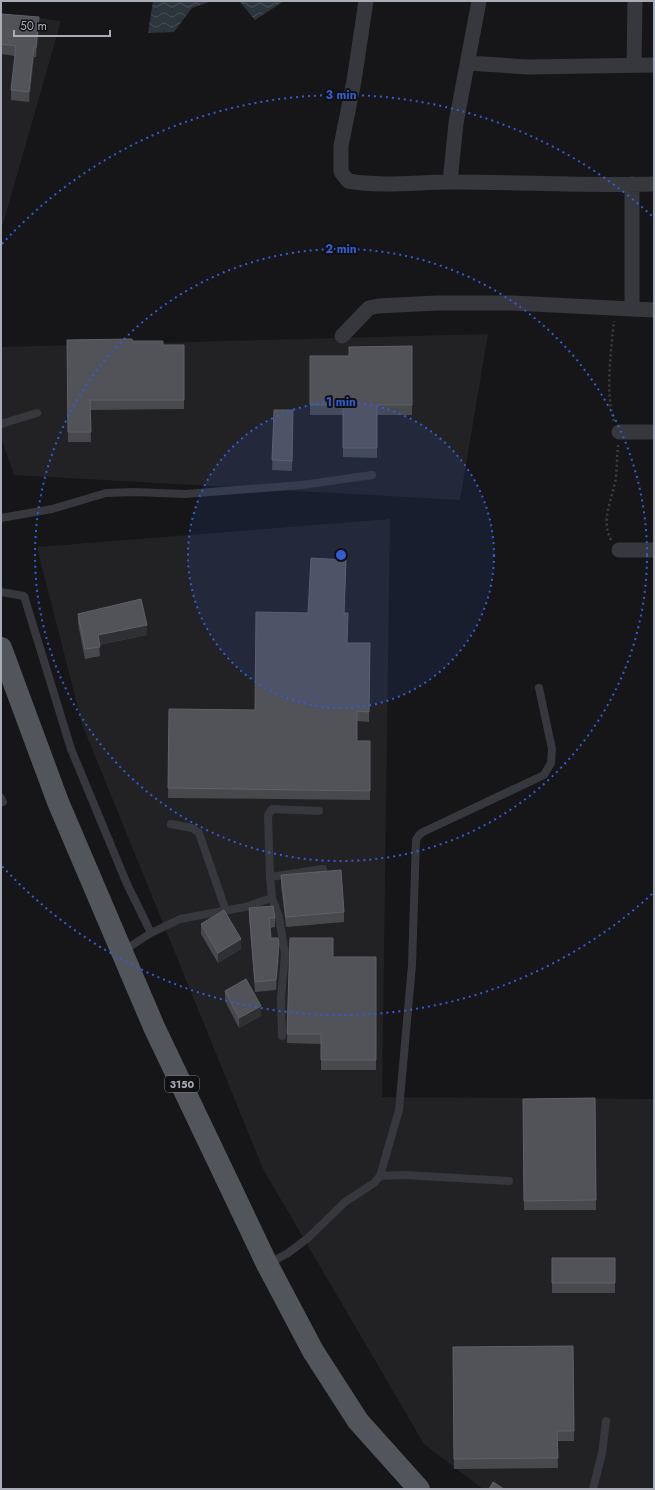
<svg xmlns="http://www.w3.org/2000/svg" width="655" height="1490" font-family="Jost,sans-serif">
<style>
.built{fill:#222225}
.water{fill:url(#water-waves)}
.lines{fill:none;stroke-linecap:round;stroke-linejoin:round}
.path{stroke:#3d3f44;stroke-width:2.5;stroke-dasharray:2 3;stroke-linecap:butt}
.service{stroke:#37383d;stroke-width:8}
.minor{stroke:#37383d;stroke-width:15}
.primary{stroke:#53555c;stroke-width:22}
.wall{fill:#47494d}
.shaded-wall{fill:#2f3033}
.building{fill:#525359;stroke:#5f6168}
.ring{fill:none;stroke:#325cd3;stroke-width:2;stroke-dasharray:2 4}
.labels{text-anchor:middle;stroke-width:4;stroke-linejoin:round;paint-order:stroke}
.shield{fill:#111113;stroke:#7b7e86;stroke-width:1}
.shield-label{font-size:10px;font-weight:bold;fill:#a8adb8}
.centre{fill:#325cd3;stroke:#111113;stroke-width:2}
.ring-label{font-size:12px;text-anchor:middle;font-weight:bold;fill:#325cd3;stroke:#111113;stroke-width:4;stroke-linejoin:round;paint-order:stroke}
</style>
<defs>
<pattern id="water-waves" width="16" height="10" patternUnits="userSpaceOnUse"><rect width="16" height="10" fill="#2c353c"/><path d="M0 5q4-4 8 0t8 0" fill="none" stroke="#485056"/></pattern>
</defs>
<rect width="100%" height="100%" fill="#161618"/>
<!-- built -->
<path class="built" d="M1,13L61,21L1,231Z
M488,334L460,500L14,475L1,437V347Z
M390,519L382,1097L654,1099V1489H483L424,1444L263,1169L82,724L37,547Z"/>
<!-- water -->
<path class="water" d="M153,1H212L192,8L174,32L148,33Z
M239,1H284L255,20Z"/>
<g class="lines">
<!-- path -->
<path class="path" d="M614,421C605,393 611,351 614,321
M611,540C600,519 613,498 616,477C617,466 617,456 618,445"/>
<!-- service -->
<path class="service" d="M1,424L37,413
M1,518L52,509L106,493L134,492L185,494L302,485L372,475
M1,592L24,596L71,749L127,884L151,933
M1,798L3,802
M171,824L192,828L199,833L226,911
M270,877L268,815L272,809L319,811
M272,898L279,917L285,954L281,998L282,1036
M123,951L151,933L180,919L245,907L272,898L270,877L323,869
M380,1176L399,1110L412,965L416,840L419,835L423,832L544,775L551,763L552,749L539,688
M268,1264L288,1253L308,1238L345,1202L374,1183L380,1176L404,1175L509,1181
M593,1489L602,1453L606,1421"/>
<!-- minor -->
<path class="minor" d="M366,1L354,81L341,146V172L348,181C383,187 417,182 452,182C519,182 587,186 654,184
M468,63L527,67L654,65
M634,65L635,1
M450,182L456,123L479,1
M632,184V309L654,310
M342,336L369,308L378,306L437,303H513L632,309
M619,432H654
M619,550H654"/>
<!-- primary -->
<path class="primary" d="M1,648L58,802L154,1027L267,1264L313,1351L358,1421L419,1489"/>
</g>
<!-- wall -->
<path class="wall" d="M1,14L39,26L36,57H34L29,102L11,100V90L15,56L1,54Z
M67,340L132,341L163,345H184V409L90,410L91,442H68Z
M412,346V415H377V458L343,457V415H310V356H349Z
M274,410H293L292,471L272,470Z
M346,570L344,613L347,643H370L369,722L357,721V741H370V800L168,798L169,709L255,710L308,613Z
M78,614L147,635L99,645L100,656L85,659L78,624Z
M281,875L344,912V922L286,927L281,885Z
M249,908L275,918V927L270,928L271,938L279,954L276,990L255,992L249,918Z
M201,924L241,949L218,963L201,934Z
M290,938L333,957H376V1070H321V1044L287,1043Z
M225,991L261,1016L239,1028L225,1001Z
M595,1098L596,1210H524L523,1099Z
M552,1258H615V1293H552Z
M573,1346L574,1441H557L558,1468L454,1469L453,1347Z"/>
<!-- shaded-wall -->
<path class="shaded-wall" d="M39,17V26L36,57V48Z
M34,47V57L29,102V92Z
M346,560V570L344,623V613Z
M147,625V635L98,645V635Z
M241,939V949L218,963V953Z
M279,944V954L276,990V980Z
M261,1006V1016L239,1028V1018Z"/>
<!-- building -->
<path class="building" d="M1,14L39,17L36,48L34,47L29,92L11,90L16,46L1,44Z
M132,339V341H163V345H184V400H90L91,432H68L67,340Z
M412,346V405H377V448H343V405H310V356H349V347Z
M274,410H293L292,461L272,460Z
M311,558L346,560L344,613H348L347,643H370L369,712L357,711V741H370V791L168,788L169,709L255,710L256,612L308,613Z
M141,599L147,625L98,635L100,647L85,649L78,614Z
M341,870L344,912L286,917L281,875Z
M273,906L275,918H269L271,938H278L279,944L276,980L255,982L249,908Z
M224,910L241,939L218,953L201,924Z
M290,938H333V957H376V1060H321V1034H287Z
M246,979L261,1006L239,1018L225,991Z
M595,1098L596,1200L524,1201L523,1099Z
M552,1258H615V1283H552Z
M573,1346L574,1431H557L558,1458L454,1459L453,1347Z
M493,1482L504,1489H489Z"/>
<!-- distance rings -->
<circle cx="341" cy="555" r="153" fill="#325cd3" fill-opacity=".12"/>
<g class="ring">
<circle cx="341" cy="555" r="153"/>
<circle cx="341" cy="555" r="306"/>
<path d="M652 894A460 460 0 0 1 2 866M2 244A460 460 0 0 1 652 216"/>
</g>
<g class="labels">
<!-- shield labels -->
<rect class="shield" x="165" y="1076" width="34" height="16" rx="3"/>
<g class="shield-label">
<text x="182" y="1088">3150</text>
</g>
</g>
<circle cx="341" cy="555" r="6" class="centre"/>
<g class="ring-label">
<text x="341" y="99">3 min</text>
<text x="341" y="253">2 min</text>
<text x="341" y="406">1 min</text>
</g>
<!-- border -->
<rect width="655" height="1490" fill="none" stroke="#a8adb8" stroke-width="4"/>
<!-- scale -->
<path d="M14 30v6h96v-6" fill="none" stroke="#a8adb8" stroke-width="2"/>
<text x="20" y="30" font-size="12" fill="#a8adb8" stroke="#111113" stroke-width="3" paint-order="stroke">50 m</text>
</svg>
